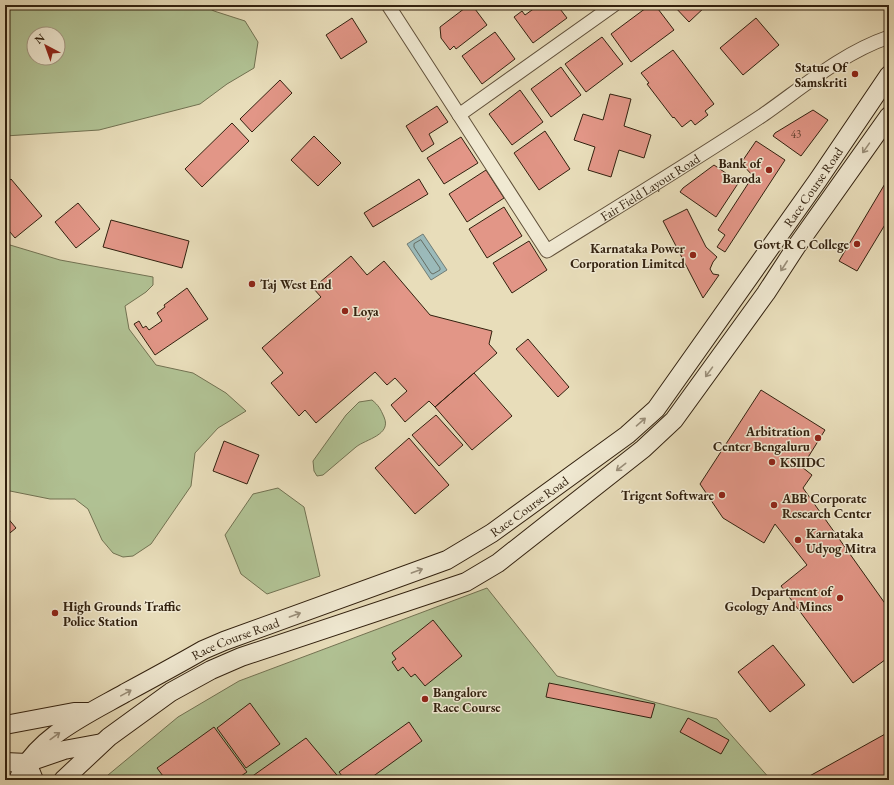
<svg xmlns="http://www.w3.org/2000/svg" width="894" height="785" font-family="'EB Garamond',serif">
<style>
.green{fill:#b1c294;stroke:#727252;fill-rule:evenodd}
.water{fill:#9bbaba;stroke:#717d76}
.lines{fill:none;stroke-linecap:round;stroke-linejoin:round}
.shore{stroke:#666e64;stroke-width:1}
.building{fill:#e29687;stroke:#32210f}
.minor-casing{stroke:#60503a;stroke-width:15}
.secondary-casing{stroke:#32210f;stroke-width:20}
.minor{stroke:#f0e9d2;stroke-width:13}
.secondary{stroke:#f0e9d2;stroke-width:18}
.oneway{stroke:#9a8f7a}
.poi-dot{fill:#8f2418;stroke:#f0e9d2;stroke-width:1.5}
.labels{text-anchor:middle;stroke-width:3;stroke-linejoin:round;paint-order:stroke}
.number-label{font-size:11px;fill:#5e3e2d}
.poi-label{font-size:13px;font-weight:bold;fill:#32210f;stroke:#f0e9d2;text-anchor:end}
.street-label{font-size:13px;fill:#32210f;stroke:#f0e9d2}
</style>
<rect width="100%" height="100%" fill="#e8ddba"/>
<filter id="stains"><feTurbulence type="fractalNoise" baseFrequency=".005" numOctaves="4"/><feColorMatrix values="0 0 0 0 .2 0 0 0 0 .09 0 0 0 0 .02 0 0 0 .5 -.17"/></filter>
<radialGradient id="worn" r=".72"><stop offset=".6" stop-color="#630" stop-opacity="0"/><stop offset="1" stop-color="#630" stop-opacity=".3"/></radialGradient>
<!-- green -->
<path class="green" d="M5,5H203L214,11L245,21L258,42L254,68L227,84L200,104L99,130L5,136ZM34,34H58V58H34Z
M5,242L10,245L60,260L153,277V285L146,292L125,306L129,329L156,365L193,373L226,393L246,411L218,428L195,453L191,486L151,544L133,556L123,557L113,553L102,540L88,509L75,499H50L5,490Z
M372,400C379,406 380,408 384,417C392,435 366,439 356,447C345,456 334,466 323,475L317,476L314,471L313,461L346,415L359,402Z
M278,488L304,507L320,576L267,594L241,574L225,535L253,494Z
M487,588L557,676L717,719L771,780H102L178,717L239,681Z"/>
<!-- water -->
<path class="water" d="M423,234L447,270L431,280L407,244Z"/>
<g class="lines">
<!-- shore -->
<path class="shore" d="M421,240L440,268V270L433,274L431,273L414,247V244Z"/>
</g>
<!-- building -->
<path class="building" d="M469,5H472L487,25L456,49L454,46L450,50L441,38L440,27Z
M539,5H557L567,18L533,43L514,17L522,11L525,15Z
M650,5H655L674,30L631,62L611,34Z
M673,5H707L689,22Z
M352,18L367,42L341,59L326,35Z
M756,18L779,45L743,75L720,48Z
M495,32L515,59L482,84L462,56Z
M602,37L623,64L586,92L565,64Z
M673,50L714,104L705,111L708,115L695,125L691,120L682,127L674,117L673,118L647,84L649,83L641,73Z
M561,67L581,95L551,117L531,89Z
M280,80L292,93L252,132L240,119Z
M520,90L543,122L512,145L489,114Z
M610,94L631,99L624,126L651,135L644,158L619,150L611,177L588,170L595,147L574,140L583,114L603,120Z
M437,106L448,122L429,134L434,144L422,152L406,126Z
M813,110L828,120L801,156L773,136L775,133Z
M232,123L249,141L202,187L185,169Z
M545,131L570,169L539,190L514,153Z
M314,136L341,163L318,186L291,160Z
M461,137L478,163L444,184L427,158Z
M756,141L785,160L725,252L717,247L725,235L718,230L753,176L741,163Z
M714,165L739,182L716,217L680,192L683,188Z
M486,170L504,198L467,222L449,194Z
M889,177V218L857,271L839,261Z
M11,179L42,216L15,238L5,226V184Z
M419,179L428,194L373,227L364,213Z
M78,203L100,229L76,248L55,222Z
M504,207L522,236L487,258L469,229Z
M687,209L706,247L717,257L713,262L710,269L713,274L719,275L703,298L663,221Z
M111,220L189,241L182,268L103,247Z
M529,241L547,270L512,293L493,263Z
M351,256L367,275L384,261L430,315L492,331L489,344L497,353L435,407L429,401L405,422L391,405L407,391L395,378L387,385L375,372L316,423L305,410L299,416L271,383L283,373L262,348L321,297L313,288Z
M187,288L208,319L155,355L134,324L139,321L143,328L146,326L149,330L162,321L157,313L165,307L164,305Z
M528,339L569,387L558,397L516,349Z
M474,373L512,416L472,450L435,407Z
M761,390L825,430L802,467L812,475L803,488L889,609V657L853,683L781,586L807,565L775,524L764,543L723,518L700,484Z
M436,415L463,445L439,466L412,435Z
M409,438L449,485L415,514L375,468Z
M224,441L259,455L247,484L213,471Z
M5,506L10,512L6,516L16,528L5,537Z
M433,620L462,656L425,686L415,674L411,677L403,667L398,671L392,662L396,659L392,653Z
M773,645L805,685L770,712L738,672Z
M549,683L655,704L651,718L546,697Z
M250,703L280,744L246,768L217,728Z
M688,718L729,740L721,754L680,732Z
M409,722L422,741L368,780H345L339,772Z
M214,727L247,772L235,780H166L157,768Z
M887,733L889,737V780H807L806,778Z
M306,738L341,780H247Z"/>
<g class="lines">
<defs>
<g id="minor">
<path id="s1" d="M388,5L547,251C619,206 692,162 763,115C803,87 842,53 889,37"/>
<path d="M459,115L614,5"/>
</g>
<g id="secondary">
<path d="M5,725L74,712H88"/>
<path d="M5,762L27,763L34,780"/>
<path d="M29,762L64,750L102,743"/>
<path id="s2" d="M18,780C34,738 88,714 125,693C151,679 177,665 203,650L224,641L447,560L492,533L627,435L656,409L818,180L889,75"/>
<path d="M63,780L109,737L171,692L211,670L241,657L466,582L498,563L643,449L674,420L766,293L796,247L889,116"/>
</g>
</defs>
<!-- minor casing -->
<use href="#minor" class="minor-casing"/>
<!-- secondary casing -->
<use href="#secondary" class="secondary-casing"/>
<!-- minor -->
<use href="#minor" class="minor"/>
<!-- secondary -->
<use href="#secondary" class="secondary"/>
</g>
<!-- one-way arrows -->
<defs><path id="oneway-shaft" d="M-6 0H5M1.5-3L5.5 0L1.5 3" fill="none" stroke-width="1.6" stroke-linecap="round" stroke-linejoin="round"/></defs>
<g class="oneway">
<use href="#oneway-shaft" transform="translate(866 148) rotate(125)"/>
<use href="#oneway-shaft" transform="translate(784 266) rotate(123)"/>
<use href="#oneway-shaft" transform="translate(709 372) rotate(126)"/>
<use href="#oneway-shaft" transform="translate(641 422) rotate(-41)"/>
<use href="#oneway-shaft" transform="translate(621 467) rotate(142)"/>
<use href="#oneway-shaft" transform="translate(417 571) rotate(-20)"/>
<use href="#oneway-shaft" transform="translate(295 615) rotate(-20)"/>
<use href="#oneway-shaft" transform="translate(126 693) rotate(-29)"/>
<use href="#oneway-shaft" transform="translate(55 736) rotate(-36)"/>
</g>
<!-- markers -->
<g class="poi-dot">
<circle cx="855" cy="74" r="4"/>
<circle cx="769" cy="170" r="4"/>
<circle cx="857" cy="244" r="4"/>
<circle cx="693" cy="255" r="4"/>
<circle cx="252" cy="284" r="4"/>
<circle cx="345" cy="311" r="4"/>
<circle cx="818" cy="438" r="4"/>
<circle cx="772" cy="462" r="4"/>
<circle cx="722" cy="495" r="4"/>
<circle cx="774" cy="505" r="4"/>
<circle cx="798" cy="540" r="4"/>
<circle cx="840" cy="598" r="4"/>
<circle cx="55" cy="613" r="4"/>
<circle cx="425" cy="699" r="4"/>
</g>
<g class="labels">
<!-- number labels -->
<g class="number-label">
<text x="796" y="138">43</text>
</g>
<!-- poi labels -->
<g class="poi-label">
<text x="847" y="72">Statue Of<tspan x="847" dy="15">Samskriti</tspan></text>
<text x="761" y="168">Bank of<tspan x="761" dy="15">Baroda</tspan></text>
<text x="849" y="249">Govt R C College</text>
<text x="685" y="253">Karnataka Power<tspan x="685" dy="15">Corporation Limited</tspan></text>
<text x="260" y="289" text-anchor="start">Taj West End</text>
<text x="353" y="316" text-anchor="start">Loya</text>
<text x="810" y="436">Arbitration<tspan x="810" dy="15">Center Bengaluru</tspan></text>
<text x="780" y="467" text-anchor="start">KSIIDC</text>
<text x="714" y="500">Trigent Software</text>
<text x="782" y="503" text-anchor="start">ABB Corporate<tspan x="782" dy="15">Research Center</tspan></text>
<text x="806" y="538" text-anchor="start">Karnataka<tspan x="806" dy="15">Udyog Mitra</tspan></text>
<text x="832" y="596">Department of<tspan x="832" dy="15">Geology And Mines</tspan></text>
<text x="63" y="611" text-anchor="start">High Grounds Traffic<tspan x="63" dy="15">Police Station</tspan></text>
<text x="433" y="697" text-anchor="start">Bangalore<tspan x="433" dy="15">Race Course</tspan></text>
</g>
<!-- street labels -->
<g class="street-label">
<text dy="5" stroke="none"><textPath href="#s1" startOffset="414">Fair Field Layout Road</textPath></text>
<text dy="5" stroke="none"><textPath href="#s2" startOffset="1020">Race Course Road</textPath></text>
<text dy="5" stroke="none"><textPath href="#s2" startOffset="588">Race Course Road</textPath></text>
<text dy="5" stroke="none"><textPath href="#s2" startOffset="264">Race Course Road</textPath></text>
</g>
</g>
<!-- margin -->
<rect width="894" height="785" fill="none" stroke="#e8ddba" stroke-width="20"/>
<rect x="6" y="6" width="882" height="773" fill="none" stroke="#32210f" stroke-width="2"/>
<rect x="10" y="10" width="874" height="765" fill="none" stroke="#32210f"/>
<!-- north arrow -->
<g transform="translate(46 46) rotate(319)"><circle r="19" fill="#f0e9d2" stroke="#a49984"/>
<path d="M0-3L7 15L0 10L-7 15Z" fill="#8f2418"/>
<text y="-6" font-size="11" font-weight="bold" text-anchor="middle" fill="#32210f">N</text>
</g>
<rect width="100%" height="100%" filter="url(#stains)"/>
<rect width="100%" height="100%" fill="url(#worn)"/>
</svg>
